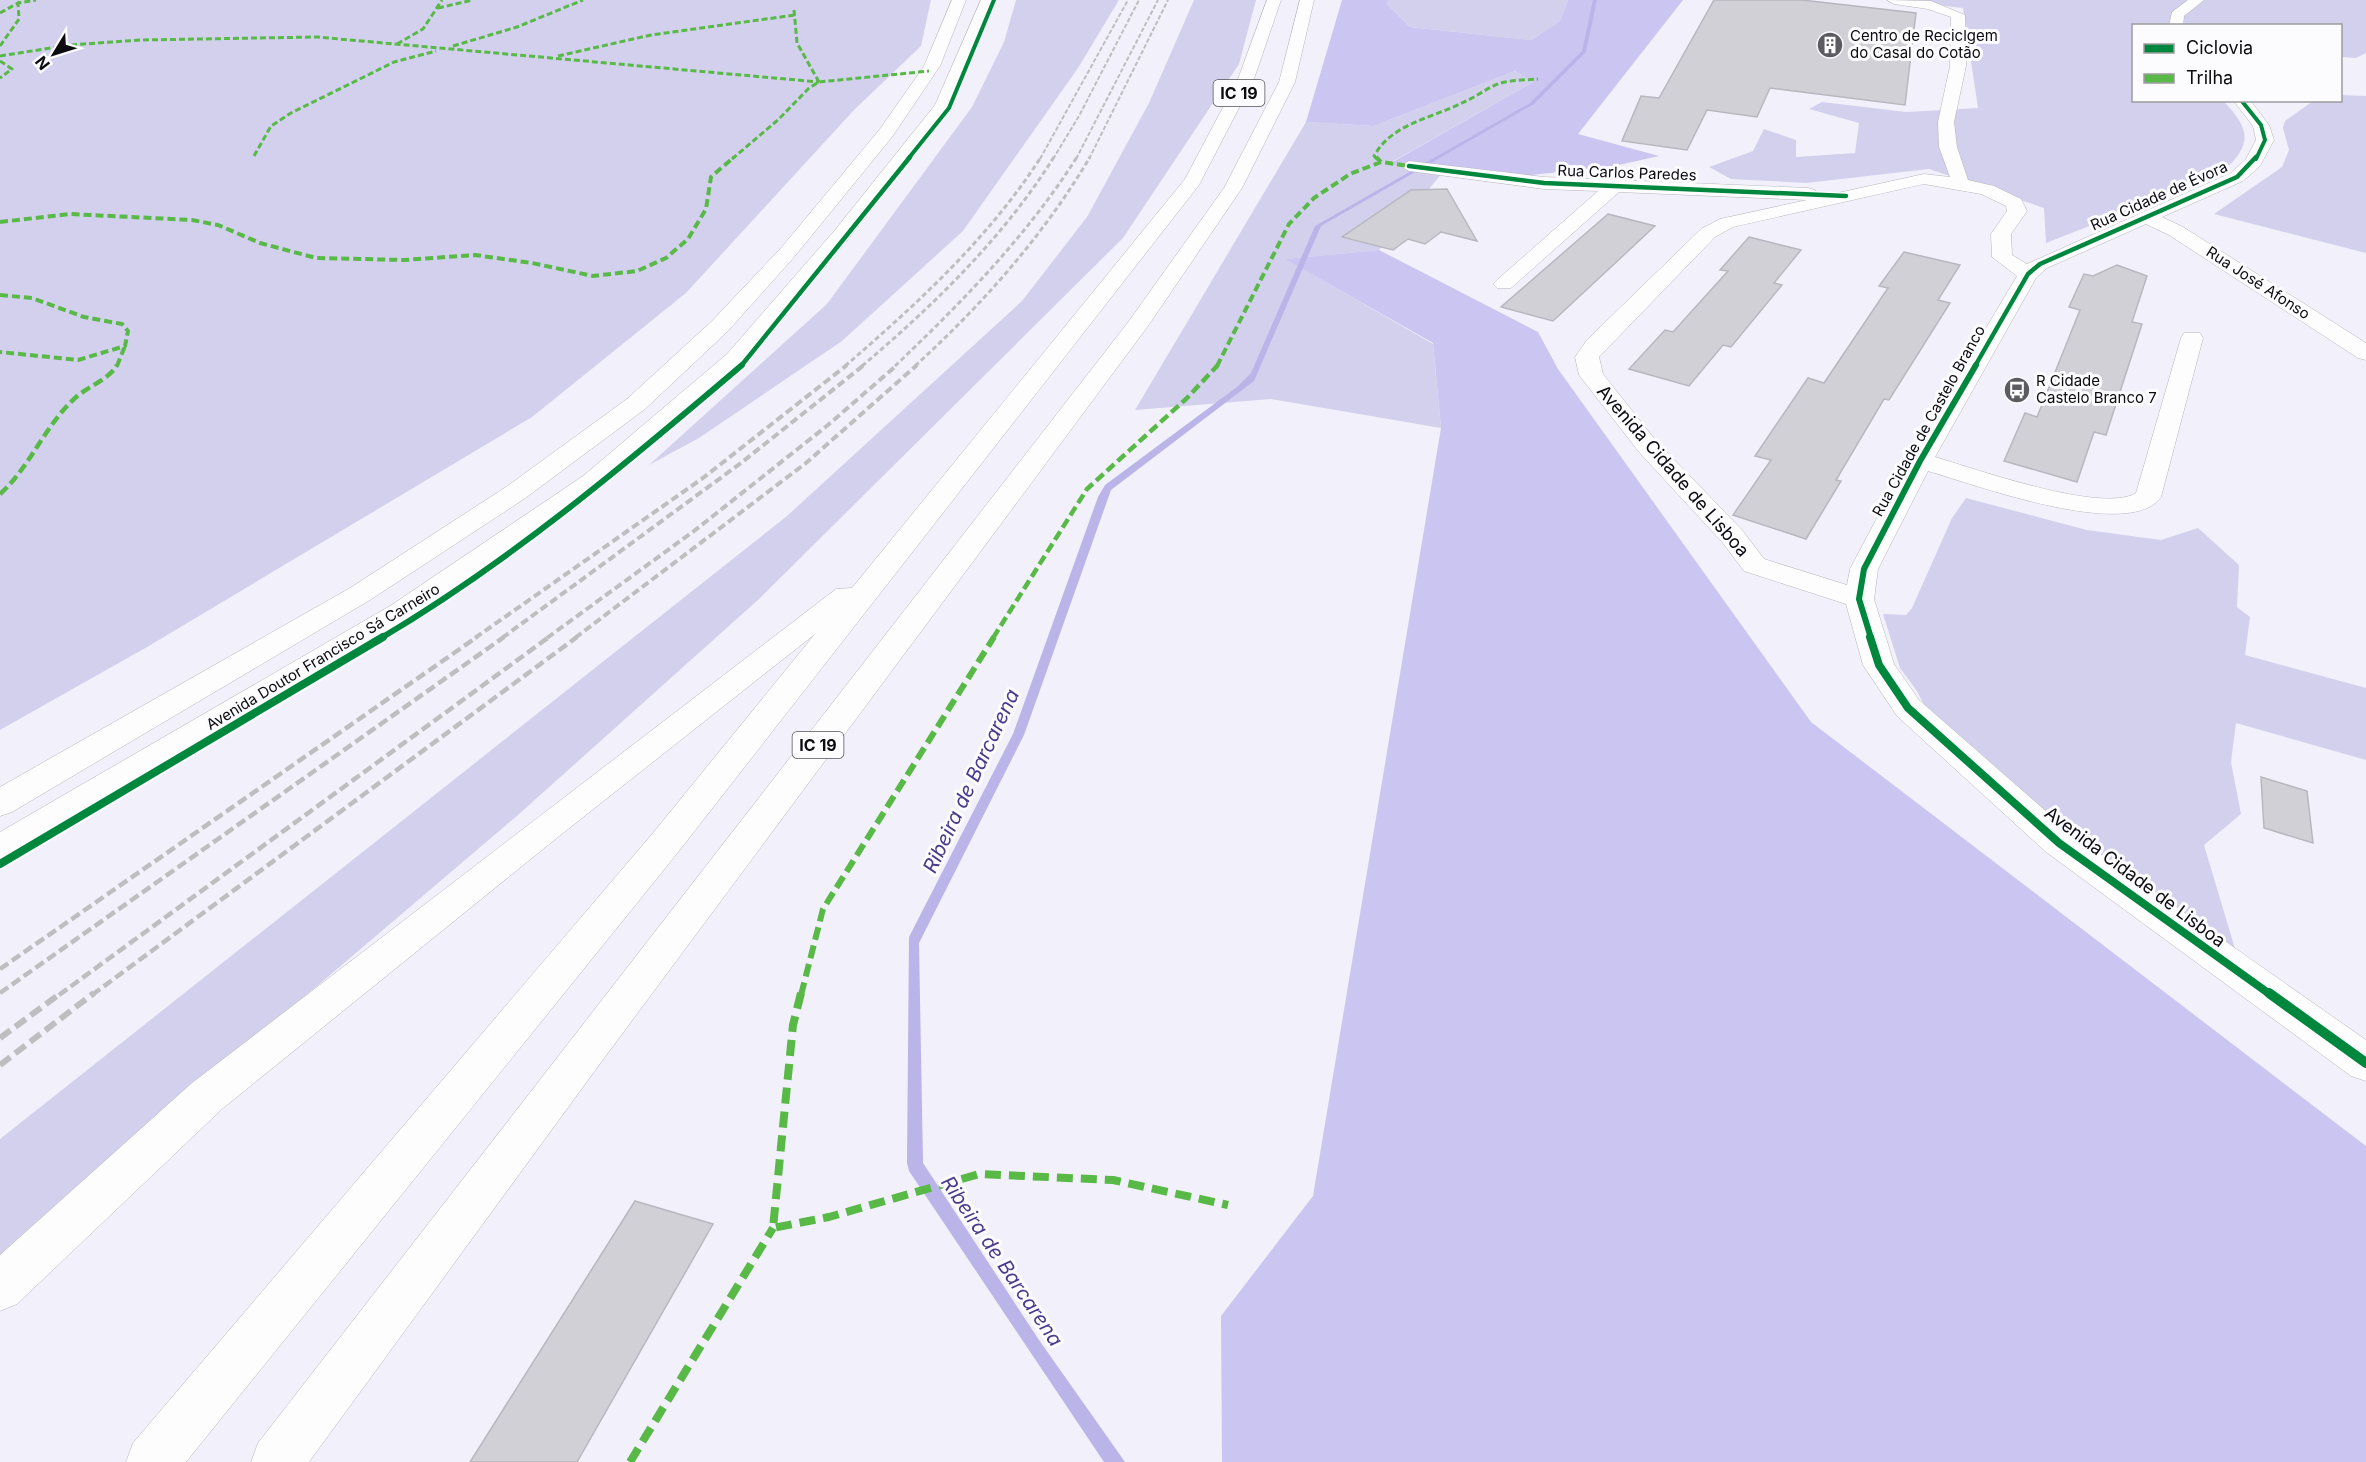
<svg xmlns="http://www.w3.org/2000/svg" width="2366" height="1462" font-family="Inter,sans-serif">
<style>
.green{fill:#d3d0ee}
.forest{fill:#cbc5f1}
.water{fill:#bab4e8}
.building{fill:#d1d0d7;stroke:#b8b7bf;stroke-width:1.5}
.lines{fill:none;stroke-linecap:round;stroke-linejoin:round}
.minor-casing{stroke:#b6b5bc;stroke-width:1}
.major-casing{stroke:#b6b5bc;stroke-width:1}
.highway-casing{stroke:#b6b5bc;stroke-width:1}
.minor{fill:#fdfdfe;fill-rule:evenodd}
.major{fill:#fdfdfe;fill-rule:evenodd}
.highway{fill:#fdfdfe;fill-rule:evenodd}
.rail-far4{stroke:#bebec0;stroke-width:2;stroke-dasharray:4.5 2;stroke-linecap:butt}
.rail-far3{stroke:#bebec0;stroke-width:3;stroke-dasharray:5 3;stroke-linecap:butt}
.rail-far2{stroke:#bebec0;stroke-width:4;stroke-dasharray:8 4;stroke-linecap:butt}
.rail-far1{stroke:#bebec0;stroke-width:4.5;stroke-dasharray:10 4.5;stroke-linecap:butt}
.rail{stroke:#bebec0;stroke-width:6;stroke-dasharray:13 6;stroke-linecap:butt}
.quiet-far4{stroke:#58b947;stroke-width:3;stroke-dasharray:6 3;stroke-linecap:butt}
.quiet-far3{stroke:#58b947;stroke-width:4;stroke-dasharray:8 4;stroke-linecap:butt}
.quiet-far2{stroke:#58b947;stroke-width:4.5;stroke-dasharray:10 4.5;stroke-linecap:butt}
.quiet-far1{stroke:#58b947;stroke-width:6;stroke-dasharray:13 6;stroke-linecap:butt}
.quiet{stroke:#58b947;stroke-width:8;stroke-dasharray:16 8;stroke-linecap:butt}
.cycleway-far4-casing{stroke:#fcfcff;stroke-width:5}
.cycleway-far3-casing{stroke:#fcfcff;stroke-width:7}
.cycleway-far2-casing{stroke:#fcfcff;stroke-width:9}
.cycleway-far1-casing{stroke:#fcfcff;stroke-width:12}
.cycleway-casing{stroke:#fcfcff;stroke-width:14}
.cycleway-far4{stroke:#00873e;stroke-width:4}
.cycleway-far3{stroke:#00873e;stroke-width:4.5}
.cycleway-far2{stroke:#00873e;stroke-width:6}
.cycleway-far1{stroke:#00873e;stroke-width:8}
.cycleway{stroke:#00873e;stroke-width:10}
.labels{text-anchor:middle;stroke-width:6;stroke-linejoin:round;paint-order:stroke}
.far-poi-label{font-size:15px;fill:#0b0b10;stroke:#fcfcff;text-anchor:start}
.far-street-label{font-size:15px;fill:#0b0b10;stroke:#fcfcff}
.shield{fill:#fcfcff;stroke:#535358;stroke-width:1.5}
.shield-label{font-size:16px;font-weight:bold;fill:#0b0b10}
.street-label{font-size:18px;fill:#0b0b10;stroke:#fcfcff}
.water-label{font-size:20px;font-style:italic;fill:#4b3a8c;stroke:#fcfcff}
</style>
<rect width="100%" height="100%" fill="#f2f0fa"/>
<!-- green -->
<path class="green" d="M0,0H931L921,46L854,110L686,293L532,417L147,647L0,730Z
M1016,0H1119L1078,68L963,231L842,341L699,438L649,465L827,304L972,107L1004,42Z
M1194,0H1256L1239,64L1123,238L759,599L518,815L0,1256V1139L787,516L1022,301L1087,217L1149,103Z
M1389,0H1568L1560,21L1531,40L1410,27L1387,4Z
M1893,0H2366V53L2356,58L2341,57L2340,26H2134V100L2223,101C2249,127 2254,144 2224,170L2108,219L2103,217L2088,223L2092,225L2046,243L2044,208L1929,169L1806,183L1731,179L1709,167L1753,151L1764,129L1796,140V157L1855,153L1859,123L1809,109L1822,102L1906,112L1978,108L1963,8Z
M1515,71L1533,82L1390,163L1443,172L1379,250L1286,259L1433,344L1441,428L1271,399L1135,410L1306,122L1374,126Z
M2341,95L2366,96V253L2214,214L2282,167L2289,150L2283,128L2285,121L2313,101L2340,100Z
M1966,498L2087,530L2161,540L2198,528L2239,565L2237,607L2250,617L2245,655L2366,688V760L2236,723L2231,762L2241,814L2204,845L2239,962L2142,896L1927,711L1917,691L1900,668L1883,614L1906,615L1912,608L1952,518Z"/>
<!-- forest -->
<path class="forest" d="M1342,0H1389L1387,4L1410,27L1531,40L1560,21L1568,0H1683L1578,134L1659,156L1614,166L1494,179L1389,164L1533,82L1515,71L1374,126L1306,122Z
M1379,250L1538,332L1558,369L1811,722L2366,1146V1462H1222L1221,1316L1313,1196L1441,428L1433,343L1285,259Z"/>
<!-- water -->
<path class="water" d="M1593,0H1597L1586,52L1534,104L1321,226L1254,381L1111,490L1024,735L919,943L923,1163L1039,1340L1125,1462H1104L909,1171L907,1163L909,937L1013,734L1098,497L1105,485L1237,387L1251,373L1315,226L1530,103L1582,51Z"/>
<!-- building -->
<path class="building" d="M1714,0H1802L1916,13L1905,105L1770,88L1757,117L1707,110L1687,150L1622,141L1641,96L1659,98Z
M1447,189L1477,241L1441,232L1425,244L1408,239L1393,250L1342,237L1411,190Z
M1608,214L1655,226L1553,321L1501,307Z
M1749,237L1801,250L1774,283L1782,285L1731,347L1723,345L1689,386L1629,369L1665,330L1673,332L1728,271L1720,270Z
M1904,252L1960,265L1938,300L1950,303L1889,400L1884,399L1836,480L1841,481L1806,539L1733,515L1771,460L1755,456L1808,378L1824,383L1888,288L1879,286Z
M2117,265L2147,276L2132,322L2142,324L2106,435L2094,432L2077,482L2004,461L2025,413L2037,417L2080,310L2069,307L2084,274L2093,276Z
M2261,777L2307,791L2313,843L2264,828Z
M635,1201L713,1224L577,1462H470Z"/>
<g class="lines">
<defs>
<path id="minor" d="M1887,0L1931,1L1965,15L1966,66L1954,122L1957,147L1968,180L1994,186L2021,199L2027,211L2011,234L2012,255L2027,264L2231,173L2246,159L2256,140L2253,126L2233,100H2250L2269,125L2274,140L2260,166L2243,181L2162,217L2183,227L2366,343V360L2358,358L2169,235L2146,224L2047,268L2036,278L1935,457C1976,469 2102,514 2136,493L2181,338L2184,333H2200L2203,338L2161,497C2130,542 1973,484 1928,471L1878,569L1874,599L1894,664L1919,700L2072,834L2366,1040V1081L2351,1076L2046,852L1897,716L1863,665L1846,604L1744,571L1722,542L1639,452L1579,375L1575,357L1587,340L1701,229L1720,219L1807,200L1619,192L1511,288H1497L1493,284L1497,280L1598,191L1544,189L1409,171L1400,166L1409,161L1544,177L1808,188L1815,190L1817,194L1815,198L1924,174L1950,177L1939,147L1938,122L1950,66L1951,17L1928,9L1894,4ZM1924,184L1981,194L2006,206L2007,211L1991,234L1992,257L2017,276L1907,461L1850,569L1847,585L1764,559L1742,530L1657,442L1603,374L1599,357L1715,237L1733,227Z
M2188,0H2204L2184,16L2183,26H2169L2172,12Z"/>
<path id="major" d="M952,0H966L940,66L892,137L795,256L728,331L645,409L524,499L370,600L12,812L0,816V787L350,588L506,487L627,399L712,321L781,248L880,129L924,66Z
M981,0H995L949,109L849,238L743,364L601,488L412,620L13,859L0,862V832L390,606L583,476L727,354L835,230L935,105Z"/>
<path id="highway" d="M1267,0H1281L1254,79L1199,185L679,851L186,1462H126L133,1443L653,833L815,634L558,837L222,1109L17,1304L0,1311V1255L192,1083L836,589L852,588L1185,179L1238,79Z
M1300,0H1314L1295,82L1242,188L1148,326L599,1065L309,1462H251L258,1443L1129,321L1224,188L1279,82Z"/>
</defs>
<!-- minor casing -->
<use href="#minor" class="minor-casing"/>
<!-- major casing -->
<use href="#major" class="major-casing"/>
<!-- highway casing -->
<use href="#highway" class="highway-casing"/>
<!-- minor -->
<use href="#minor" class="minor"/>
<!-- major -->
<use href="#major" class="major"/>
<!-- highway -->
<use href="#highway" class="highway"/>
<!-- rail-far4 -->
<path class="rail-far4" d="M1040,159L1128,0
M1053,159L1079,116L1139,0
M1076,159L1158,0
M1089,159L1168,0"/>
<!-- rail-far3 -->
<path class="rail-far3" d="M845,366C917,304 989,238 1041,157
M862,366C934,305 1004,237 1054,157
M895,366C962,302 1027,236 1077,157
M915,366C982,305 1044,235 1090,157"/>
<!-- rail-far2 -->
<path class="rail-far2" d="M475,638L703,478L847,365
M502,638L741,463L864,365
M547,638L694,531L828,425L897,365
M575,638L806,463L917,365"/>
<!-- rail-far1 -->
<path class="rail-far1" d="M0,969L477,637
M0,993L504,637
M59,995L549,637
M92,995L577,637"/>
<!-- rail -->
<path class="rail" d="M0,1038L61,993
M0,1065L94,993"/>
<!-- quiet-far4 -->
<path class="quiet-far4" d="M438,8L473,0
M794,10L797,43L819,82
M0,13L18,3L36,0
M397,44L423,29L442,0
M0,46L19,19L18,3L21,0
M453,46L517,27L583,0
M0,56L70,45L140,40L317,37L819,82
M558,56L651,35L795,15
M0,61L12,69L0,78
M254,156L271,126L291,113L394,62L436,51
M732,159L779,119L809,88L819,82L929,71
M1377,159L1374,156C1392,123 1433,118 1464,102C1476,97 1488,87 1501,83C1512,80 1526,80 1538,79"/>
<!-- quiet-far3 -->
<path class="quiet-far3" d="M1376,157L1381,162
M0,222L70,214L192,220L218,225L260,243L316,258L404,260L475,255L532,263L593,276L637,271L666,258L688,239L706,209L711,177L734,157
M0,295L32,298L84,317L122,324L128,331L125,346L78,360L0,352
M117,366L125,346
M1217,366L1289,224L1314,198L1350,174L1381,162L1409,166"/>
<!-- quiet-far2 -->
<path class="quiet-far2" d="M0,494C30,467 44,427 74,399C86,387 109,380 117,365
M993,638L1087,489L1186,399L1218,365"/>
<!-- quiet-far1 -->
<path class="quiet-far1" d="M801,995L823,909L994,637"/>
<!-- quiet -->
<path class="quiet" d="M801,993L793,1025L773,1228L829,1217L979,1174L1113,1180L1228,1205
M630,1462L773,1228"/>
<defs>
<path id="cycleway-far4" d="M2241,100L2261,125L2265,140L2256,159
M908,159L949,108L994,0"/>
<path id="cycleway-far3" d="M1409,166L1544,183L1846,196
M741,366L910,157
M1975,366L2028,274L2040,264L2237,177L2256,157"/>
<path id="cycleway-far2" d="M381,638C511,561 627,463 742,365
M1871,638L1859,599L1864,569L1920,461L1976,365"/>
<path id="cycleway-far1" d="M1870,637L1879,665L1908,708L2059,843L2271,995
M0,864L383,637"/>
<path id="cycleway" d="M2269,993L2366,1063"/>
</defs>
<!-- cycleway-far4 casing -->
<use href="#cycleway-far4" class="cycleway-far4-casing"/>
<!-- cycleway-far3 casing -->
<use href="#cycleway-far3" class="cycleway-far3-casing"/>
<!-- cycleway-far2 casing -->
<use href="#cycleway-far2" class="cycleway-far2-casing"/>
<!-- cycleway-far1 casing -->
<use href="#cycleway-far1" class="cycleway-far1-casing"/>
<!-- cycleway casing -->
<use href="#cycleway" class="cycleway-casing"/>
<!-- cycleway-far4 -->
<use href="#cycleway-far4" class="cycleway-far4"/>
<!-- cycleway-far3 -->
<use href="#cycleway-far3" class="cycleway-far3"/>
<!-- cycleway-far2 -->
<use href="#cycleway-far2" class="cycleway-far2"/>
<!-- cycleway-far1 -->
<use href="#cycleway-far1" class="cycleway-far1"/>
<!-- cycleway -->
<use href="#cycleway" class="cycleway"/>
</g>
<!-- icons -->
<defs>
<symbol id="building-disc" viewBox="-11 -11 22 22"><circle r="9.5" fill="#5c5b62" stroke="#fcfcff"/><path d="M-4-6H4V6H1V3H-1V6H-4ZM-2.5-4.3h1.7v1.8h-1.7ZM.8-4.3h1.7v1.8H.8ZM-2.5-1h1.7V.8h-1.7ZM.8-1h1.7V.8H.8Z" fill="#fff"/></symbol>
<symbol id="bus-disc" viewBox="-11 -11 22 22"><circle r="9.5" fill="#5c5b62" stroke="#fcfcff"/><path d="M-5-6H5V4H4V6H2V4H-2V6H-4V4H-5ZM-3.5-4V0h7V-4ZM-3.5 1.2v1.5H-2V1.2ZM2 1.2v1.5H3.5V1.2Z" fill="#fff"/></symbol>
</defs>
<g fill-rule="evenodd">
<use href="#building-disc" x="1815" y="30" width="30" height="30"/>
<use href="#bus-disc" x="2002" y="375" width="30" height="30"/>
</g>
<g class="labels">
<!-- far-poi labels -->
<g class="far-poi-label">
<text x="1850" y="41">Centro de Reciclgem<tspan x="1850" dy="17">do Casal do Cotão</tspan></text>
<text x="2036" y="386">R Cidade<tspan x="2036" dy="17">Castelo Branco 7</tspan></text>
</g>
<!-- far-street labels -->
<g class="far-street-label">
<text transform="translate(1627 173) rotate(2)" y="5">Rua Carlos Paredes</text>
<text transform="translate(2159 196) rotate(-24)" y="5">Rua Cidade de Évora</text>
<text transform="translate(2258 283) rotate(33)" y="5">Rua José Afonso</text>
<text transform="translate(1929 421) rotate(-61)" y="5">Rua Cidade de Castelo Branco</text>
<text transform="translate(323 657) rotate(-31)" y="5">Avenida Doutor Francisco Sá Carneiro</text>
</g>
<!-- shield labels -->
<g class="shield">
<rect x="1213.5" y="80" width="51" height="26" rx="4.5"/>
<rect x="792.5" y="732" width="51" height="26" rx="4.5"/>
</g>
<g class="shield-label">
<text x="1239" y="99">IC 19</text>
<text x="818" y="751">IC 19</text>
</g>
<!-- street labels -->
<g class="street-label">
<text transform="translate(1673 471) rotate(49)" y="6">Avenida Cidade de Lisboa</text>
<text transform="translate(2135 877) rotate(37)" y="6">Avenida Cidade de Lisboa</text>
</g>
<!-- water labels -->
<g class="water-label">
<text transform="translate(971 781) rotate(-65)" y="7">Ribeira de Barcarena</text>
<text transform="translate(1002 1261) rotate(56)" y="7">Ribeira de Barcarena</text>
</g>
</g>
<!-- legend -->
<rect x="2132" y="24" width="210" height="78" fill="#fcfcff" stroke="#9c9c9f" stroke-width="1.5"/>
<rect x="2144" y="44" width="30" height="9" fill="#00873e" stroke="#9c9c9f" stroke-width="1.5"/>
<text x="2186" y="54" font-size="18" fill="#0b0b10">Ciclovia</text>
<rect x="2144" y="74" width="30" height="9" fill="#58b947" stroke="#9c9c9f" stroke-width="1.5"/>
<text x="2186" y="84" font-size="18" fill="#0b0b10">Trilha</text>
<!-- north arrow -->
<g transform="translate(54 54) rotate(232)" stroke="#fcfcff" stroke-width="4.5" paint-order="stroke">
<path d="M0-4.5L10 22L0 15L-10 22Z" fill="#0b0b10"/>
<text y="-9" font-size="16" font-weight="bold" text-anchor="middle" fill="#0b0b10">N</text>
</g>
</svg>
